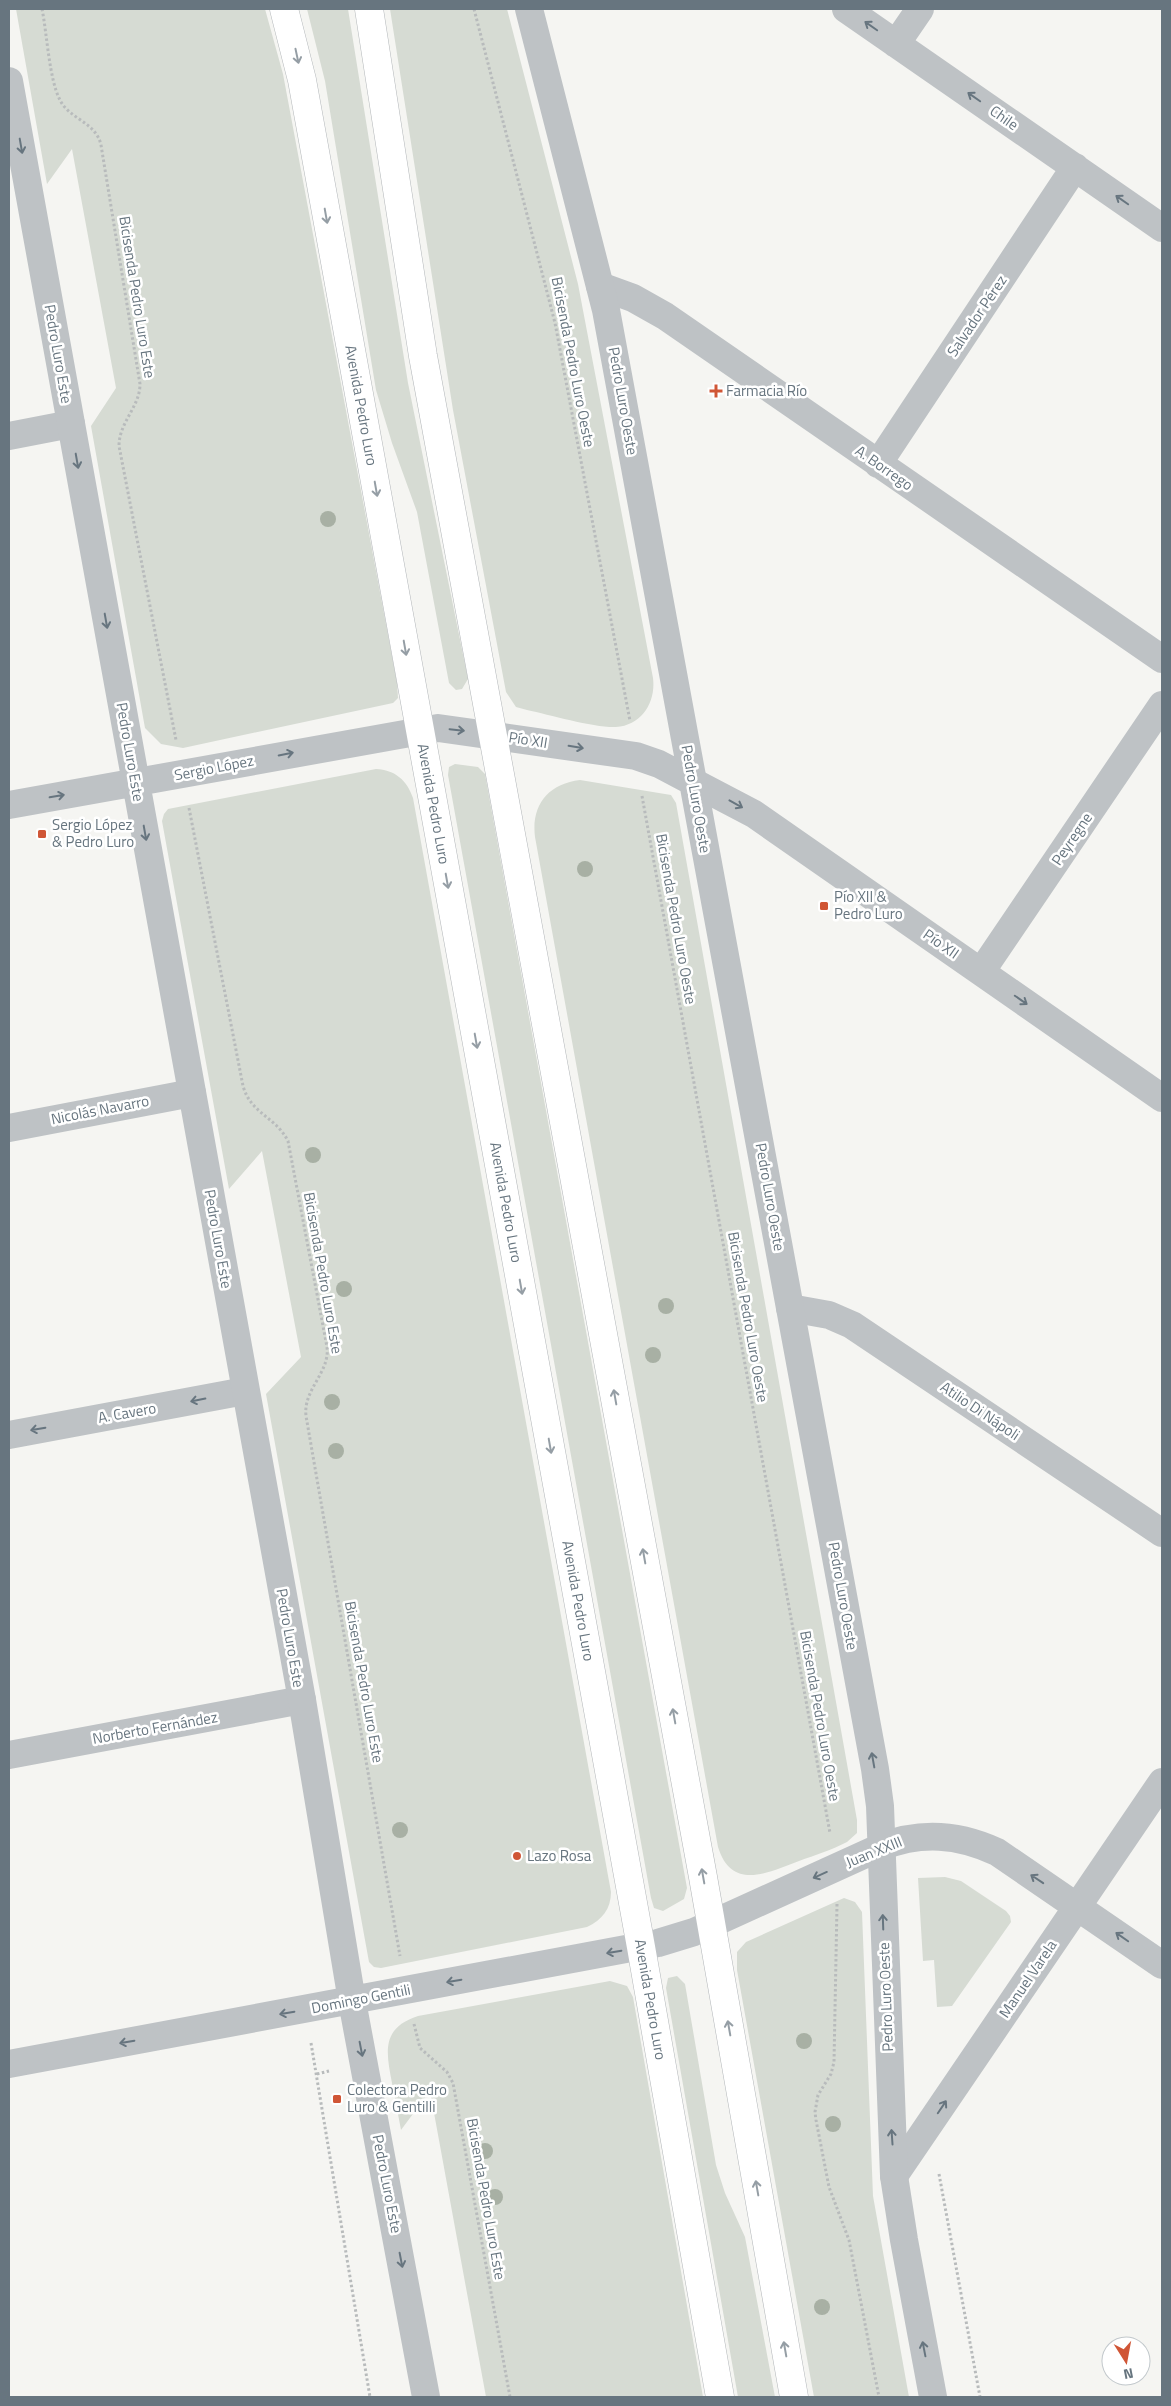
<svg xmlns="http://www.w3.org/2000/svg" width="1171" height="2406" font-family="'Titillium Web',sans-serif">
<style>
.green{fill:#d6dbd3}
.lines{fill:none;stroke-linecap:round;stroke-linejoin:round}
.primary-casing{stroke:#b2b6b9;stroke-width:29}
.path{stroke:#b8bbbc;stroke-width:3;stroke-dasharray:2.5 2.5;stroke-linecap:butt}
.minor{stroke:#bec2c5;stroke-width:28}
.tertiary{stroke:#bec2c5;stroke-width:28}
.primary{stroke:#fff;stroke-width:28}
.tree{fill:#a8b0a4}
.oneway{stroke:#67757f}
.oneway2{stroke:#959ea5}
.poi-dot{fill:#d05636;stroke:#fff;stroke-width:2}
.labels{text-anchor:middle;stroke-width:5;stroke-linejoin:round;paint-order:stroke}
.street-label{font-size:15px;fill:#67757f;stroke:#fff}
.poi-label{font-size:15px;fill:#67757f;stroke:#fff;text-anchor:start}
</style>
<rect width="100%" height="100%" fill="#f5f5f2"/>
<!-- green -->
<path class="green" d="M16,9H265L283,74L397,683L398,698L393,703L183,748L161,744L145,728L91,426L116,388L72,149L47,184Z
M307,9H348L408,383L468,679L462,689L456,690L449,683L417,512L392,443L376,390L325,81Z
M390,9H507L578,284L653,678C656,702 642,725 616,727C595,728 550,715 527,710L516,707L506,692L453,410Z
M455,764L478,767L485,774L687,1888L684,1899L663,1911L654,1908L651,1898L448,775L449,767Z
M376,769C395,770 407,780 413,798L611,1892C611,1909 602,1920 587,1927L381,1968L374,1967L369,1962L266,1394L301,1357L262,1151L229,1189L162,821L164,814L168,809Z
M580,780L671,795L676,803L857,1820V1833L847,1842C832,1850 815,1855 799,1861C769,1872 732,1892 718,1847L535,837C531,805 548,784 580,780Z
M945,1877L961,1881L1006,1911L1010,1916L1011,1922L952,2006L937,2007L934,1960L923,1961L918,1878Z
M844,1898L855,1902L862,1912L873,2196L909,2397H814L737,1970V1952L746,1942Z
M677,1976L685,1984L716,2165L725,2193L745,2237L775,2397H738L666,1988L668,1978Z
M610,1981L627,1986L633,1997L703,2397H486L430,2091L401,2130C398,2114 395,2098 392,2083C386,2052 381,2028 418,2016Z"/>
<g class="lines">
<defs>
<g id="primary">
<path id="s1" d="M284,9L302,80L641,1947L720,2397"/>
<path d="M369,9L423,356L703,1877L794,2397"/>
</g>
</defs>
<!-- primary casing -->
<use href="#primary" class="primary-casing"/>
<!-- path -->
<path class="path" d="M42,9C47,33 49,79 60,100C69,119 96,122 101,145L140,384C140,407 119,422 119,446L176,740
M474,9L555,323L630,721
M642,796L830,1833
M189,808L243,1086C251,1114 276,1117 288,1141L327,1347C330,1373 303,1389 306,1416L400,1956
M837,1904L834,2062L831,2074L818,2095L815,2112L816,2120L829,2187L849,2240L879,2397
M414,2024L420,2048L447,2072L453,2083L510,2397
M311,2043L370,2397
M317,2074L329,2071
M939,2174L980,2397"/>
<!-- minor -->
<path class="minor" d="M846,9L1162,228
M896,44L920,9
M600,286L633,298L665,316L1162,659
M9,436L71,424
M878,464L1075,167
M693,782L754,814L1162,1098
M981,972L1162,705
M9,1128L192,1093
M790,1308L829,1315L852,1325L1162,1533
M9,1435L245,1391
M9,1755L302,1700
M881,1847C921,1831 958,1834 997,1852L1162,1965
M894,2176L1162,1782"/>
<!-- tertiary -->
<path class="tertiary" d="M529,9L606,310L875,1769L880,1806L894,2176L904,2240L933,2397
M9,81L302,1700L352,2001L426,2397
M9,805L438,728L636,756L659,764L693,782
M9,2064L658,1943L694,1932L881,1847"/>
<!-- primary -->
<use href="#primary" class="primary"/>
</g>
<!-- trees -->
<g class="tree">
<circle cx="328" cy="519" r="8"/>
<circle cx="585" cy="869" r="8"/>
<circle cx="313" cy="1155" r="8"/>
<circle cx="344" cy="1289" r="8"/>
<circle cx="666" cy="1306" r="8"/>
<circle cx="653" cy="1355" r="8"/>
<circle cx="332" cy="1402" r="8"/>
<circle cx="336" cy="1451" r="8"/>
<circle cx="400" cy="1830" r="8"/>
<circle cx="804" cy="2041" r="8"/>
<circle cx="833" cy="2124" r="8"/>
<circle cx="485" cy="2151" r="8"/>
<circle cx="495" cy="2197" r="8"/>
<circle cx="822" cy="2307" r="8"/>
</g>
<!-- one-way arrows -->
<defs><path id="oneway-shaft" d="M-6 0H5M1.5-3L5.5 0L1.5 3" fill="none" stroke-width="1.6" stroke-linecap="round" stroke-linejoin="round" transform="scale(1.25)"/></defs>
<g class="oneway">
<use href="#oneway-shaft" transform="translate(871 26) rotate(-145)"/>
<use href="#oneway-shaft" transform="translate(974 97) rotate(-145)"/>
<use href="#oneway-shaft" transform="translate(21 146) rotate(80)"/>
<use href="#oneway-shaft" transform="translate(1122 200) rotate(-145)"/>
<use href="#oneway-shaft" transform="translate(77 461) rotate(80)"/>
<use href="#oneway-shaft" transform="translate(106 621) rotate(80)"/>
<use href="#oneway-shaft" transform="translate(457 730) rotate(6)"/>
<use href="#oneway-shaft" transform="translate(576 747) rotate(9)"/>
<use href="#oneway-shaft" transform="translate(286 754) rotate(-11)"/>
<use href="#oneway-shaft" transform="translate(57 796) rotate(-10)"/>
<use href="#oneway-shaft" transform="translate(736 804) rotate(29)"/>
<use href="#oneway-shaft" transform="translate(145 833) rotate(80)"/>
<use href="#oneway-shaft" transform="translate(1021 1000) rotate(35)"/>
<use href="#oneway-shaft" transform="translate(198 1400) rotate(169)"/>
<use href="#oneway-shaft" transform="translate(38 1429) rotate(170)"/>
<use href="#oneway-shaft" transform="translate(873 1760) rotate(-100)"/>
<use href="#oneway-shaft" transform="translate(820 1875) rotate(156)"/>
<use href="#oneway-shaft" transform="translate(1037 1879) rotate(-146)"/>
<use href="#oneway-shaft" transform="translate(883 1922) rotate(-92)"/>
<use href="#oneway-shaft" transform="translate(1122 1937) rotate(-145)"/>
<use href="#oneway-shaft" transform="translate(614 1952) rotate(170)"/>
<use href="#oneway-shaft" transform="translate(454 1981) rotate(170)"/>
<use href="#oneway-shaft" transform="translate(287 2013) rotate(170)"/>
<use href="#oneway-shaft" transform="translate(127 2042) rotate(170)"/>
<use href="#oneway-shaft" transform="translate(361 2049) rotate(79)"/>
<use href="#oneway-shaft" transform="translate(942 2107) rotate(-56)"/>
<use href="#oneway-shaft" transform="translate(892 2137) rotate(-94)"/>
<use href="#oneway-shaft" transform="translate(401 2260) rotate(79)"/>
<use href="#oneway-shaft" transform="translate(924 2349) rotate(-101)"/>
</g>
<g class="oneway2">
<use href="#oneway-shaft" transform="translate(297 56) rotate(78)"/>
<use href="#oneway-shaft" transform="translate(326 216) rotate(80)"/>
<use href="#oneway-shaft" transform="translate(376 489) rotate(80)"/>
<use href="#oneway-shaft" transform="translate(405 648) rotate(80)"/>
<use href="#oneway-shaft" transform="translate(447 881) rotate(80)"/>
<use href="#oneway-shaft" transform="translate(476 1041) rotate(80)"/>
<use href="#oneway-shaft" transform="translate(521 1287) rotate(80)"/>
<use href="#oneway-shaft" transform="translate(615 1397) rotate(-100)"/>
<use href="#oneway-shaft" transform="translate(550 1446) rotate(80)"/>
<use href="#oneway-shaft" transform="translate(644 1556) rotate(-100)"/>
<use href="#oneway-shaft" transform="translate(674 1716) rotate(-100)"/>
<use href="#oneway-shaft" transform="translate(703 1876) rotate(-100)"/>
<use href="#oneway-shaft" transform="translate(729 2028) rotate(-100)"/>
<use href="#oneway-shaft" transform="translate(757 2188) rotate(-100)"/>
<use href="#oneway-shaft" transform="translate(785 2349) rotate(-100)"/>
</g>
<!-- markers -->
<g class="poi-dot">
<path d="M713.5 383.5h5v5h5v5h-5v5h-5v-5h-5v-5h5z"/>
<rect x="37" y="829" width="10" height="10" rx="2.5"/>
<rect x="819" y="901" width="10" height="10" rx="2.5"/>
<circle cx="517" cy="1856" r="5"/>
<rect x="332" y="2094" width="10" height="10" rx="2.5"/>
</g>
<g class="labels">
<!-- street labels -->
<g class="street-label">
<text transform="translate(1004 118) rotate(35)" y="5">Chile</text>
<text transform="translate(137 297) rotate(81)" y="5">Bicisenda Pedro Luro Este</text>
<text transform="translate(977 316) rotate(-56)" y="5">Salvador Pérez</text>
<text transform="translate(58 354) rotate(80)" y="5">Pedro Luro Este</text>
<text transform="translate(573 362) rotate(79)" y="5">Bicisenda Pedro Luro Oeste</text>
<text transform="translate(623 401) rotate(80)" y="5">Pedro Luro Oeste</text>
<text dy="5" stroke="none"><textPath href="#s1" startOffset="404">Avenida Pedro Luro</textPath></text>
<text transform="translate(884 468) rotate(35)" y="5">A. Borrego</text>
<text transform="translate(528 740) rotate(9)" y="5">Pío XII</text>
<text transform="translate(130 752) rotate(80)" y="5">Pedro Luro Este</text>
<text transform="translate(214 768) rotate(-11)" y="5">Sergio López</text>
<text transform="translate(696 799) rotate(80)" y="5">Pedro Luro Oeste</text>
<text dy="5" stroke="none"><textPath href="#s1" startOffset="809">Avenida Pedro Luro</textPath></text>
<text transform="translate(1072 839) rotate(-56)" y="5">Peyregne</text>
<text transform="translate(676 919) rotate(80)" y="5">Bicisenda Pedro Luro Oeste</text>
<text transform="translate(941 944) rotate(35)" y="5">Pío XII</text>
<text transform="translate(100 1110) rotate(-11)" y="5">Nicolás Navarro</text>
<text transform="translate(770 1197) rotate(80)" y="5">Pedro Luro Oeste</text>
<text dy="5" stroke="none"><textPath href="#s1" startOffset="1214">Avenida Pedro Luro</textPath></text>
<text transform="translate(218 1239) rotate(80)" y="5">Pedro Luro Este</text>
<text transform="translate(323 1273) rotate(80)" y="5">Bicisenda Pedro Luro Este</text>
<text transform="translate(748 1317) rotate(80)" y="5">Bicisenda Pedro Luro Oeste</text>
<text transform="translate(980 1411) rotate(34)" y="5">Atilio Di Nápoli</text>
<text transform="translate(127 1413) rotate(-10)" y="5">A. Cavero</text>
<text transform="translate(843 1596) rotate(80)" y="5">Pedro Luro Oeste</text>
<text dy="5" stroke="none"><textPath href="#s1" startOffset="1619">Avenida Pedro Luro</textPath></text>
<text transform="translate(290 1638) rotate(80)" y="5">Pedro Luro Este</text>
<text transform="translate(364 1682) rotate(80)" y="5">Bicisenda Pedro Luro Este</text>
<text transform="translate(820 1716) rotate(80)" y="5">Bicisenda Pedro Luro Oeste</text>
<text transform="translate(155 1728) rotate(-10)" y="5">Norberto Fernández</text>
<text transform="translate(874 1852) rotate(-22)" y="5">Juan XXIII</text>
<text transform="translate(1028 1979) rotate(-56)" y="5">Manuel Varela</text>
<text transform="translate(886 1997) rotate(-92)" y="5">Pedro Luro Oeste</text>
<text transform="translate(361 1999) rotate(-11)" y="5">Domingo Gentili</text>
<text dy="5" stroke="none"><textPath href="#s1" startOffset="2024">Avenida Pedro Luro</textPath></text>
<text transform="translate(387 2184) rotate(79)" y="5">Pedro Luro Este</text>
<text transform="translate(486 2199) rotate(80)" y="5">Bicisenda Pedro Luro Este</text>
</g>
<!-- poi labels -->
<g class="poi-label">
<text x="726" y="396">Farmacia Río</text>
<text x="52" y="830">Sergio López<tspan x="52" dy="17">&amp; Pedro Luro</tspan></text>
<text x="834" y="902">Pío XII &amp;<tspan x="834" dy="17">Pedro Luro</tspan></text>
<text x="527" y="1861">Lazo Rosa</text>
<text x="347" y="2095">Colectora Pedro<tspan x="347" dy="17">Luro &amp; Gentilli</tspan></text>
</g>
</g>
<!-- border -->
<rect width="1171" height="2406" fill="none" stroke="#67757f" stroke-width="20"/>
<!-- north arrow -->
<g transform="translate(1126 2361) rotate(169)"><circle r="24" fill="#ffffff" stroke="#c2c8cc"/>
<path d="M0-4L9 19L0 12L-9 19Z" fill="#d05636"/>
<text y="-8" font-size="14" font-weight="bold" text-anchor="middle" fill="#67757f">N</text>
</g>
</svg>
